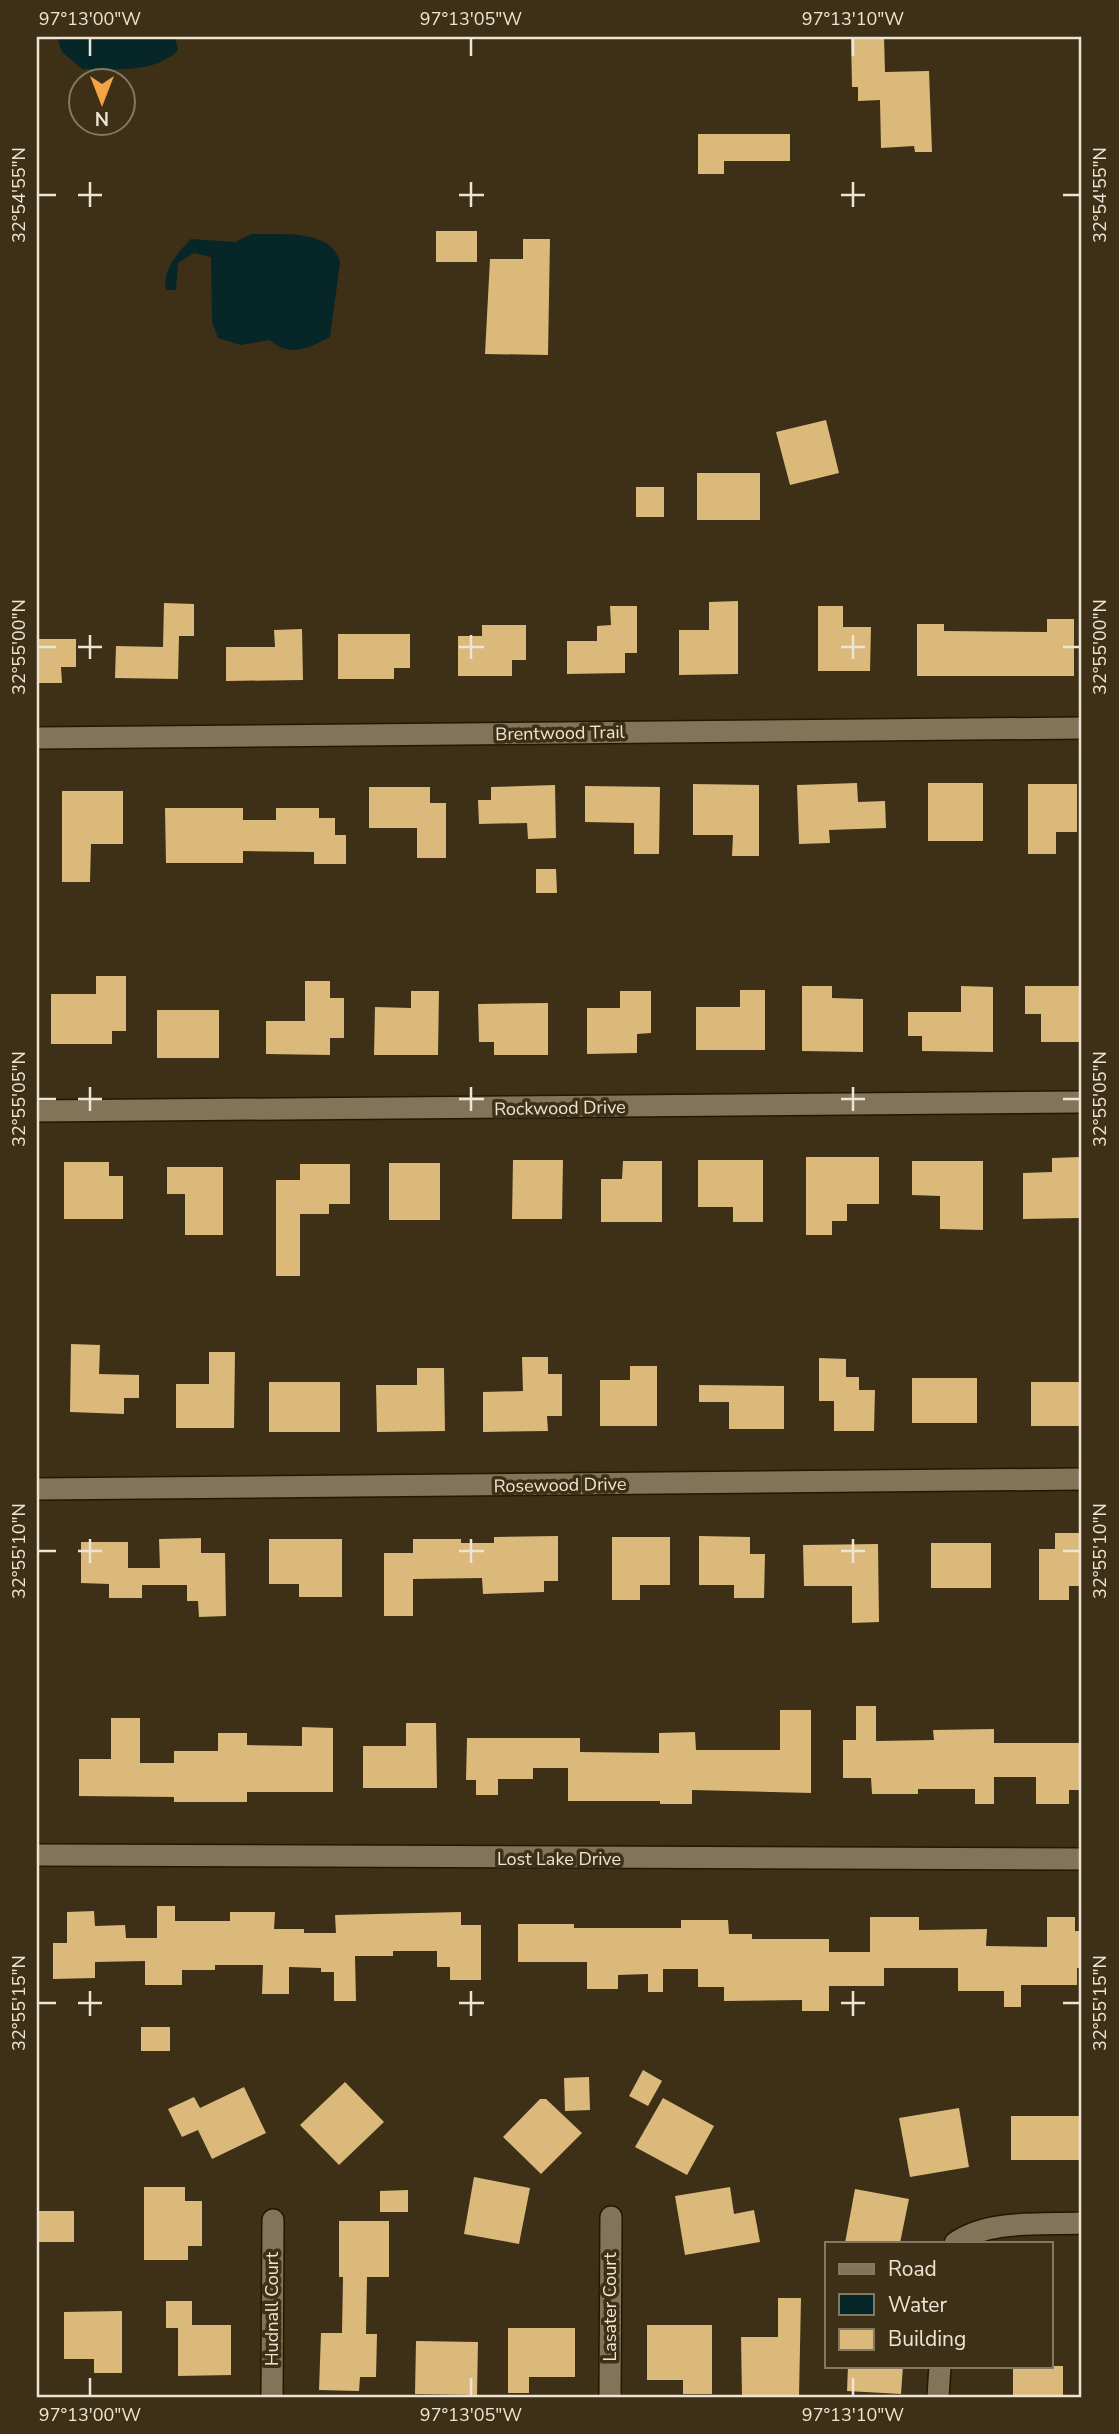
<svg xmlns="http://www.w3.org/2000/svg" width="1119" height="2434" font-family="'Nunito Sans',sans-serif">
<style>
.water{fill:#072628}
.building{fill:#dbb97b}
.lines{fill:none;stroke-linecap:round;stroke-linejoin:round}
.minor-casing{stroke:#241700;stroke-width:24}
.minor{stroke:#837358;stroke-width:21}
.ticks{fill:none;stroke:#ede4d5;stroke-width:2.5}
.labels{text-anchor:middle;stroke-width:7;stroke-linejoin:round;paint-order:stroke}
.street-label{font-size:18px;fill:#ede4d5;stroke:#3d3016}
.neatline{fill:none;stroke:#ede4d5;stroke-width:2.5}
.ticks-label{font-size:18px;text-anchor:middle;fill:#ede4d5}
</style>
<rect width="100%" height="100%" fill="#3d3016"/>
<!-- water -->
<path class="water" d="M57,37H175L178,50C155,74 113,69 82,69L62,52Z
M252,234C280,235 333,228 340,263L330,337C310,348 289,358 270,340L241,345L218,338L212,322L211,257L194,253L178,263L176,290H166C162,270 178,252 191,239L235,242Z"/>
<!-- building -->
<path class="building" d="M851,37H884L885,72L929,71L932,152H915L914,146L881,148L880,100L858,101V87H852Z
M698,134H790V161H724V174H698Z
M436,231H477V262H436Z
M523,239H550L548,355L485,354L490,259H523Z
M826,420L839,473L790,485L776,432Z
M697,473H760V520H697Z
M636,487H664V517H636Z
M738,601V674L679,675V630H709V602Z
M164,603L194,604V636H179L178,679L115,678L116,646L163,647Z
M610,606H637V653H625V673L567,674V641H597V626L611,625Z
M818,606H843V627H871L870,671H818Z
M1047,619H1074V676H917V624H944V631L1047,632Z
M482,625H526V660H512V676H458V636H482Z
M302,629L303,680L226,681V647H275L274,630Z
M338,634H410V668H394V679H338Z
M37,639H76V667H61L62,683H37Z
M857,783L858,802L885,801L886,828L829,830L830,843L799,844L797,785Z
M928,783H983V841H928Z
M693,784L759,785V856H732L733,835H693Z
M1028,784H1077V832H1056V854H1028Z
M555,785L556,838L528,839L527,823L479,824L478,800H491V787Z
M585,786L660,787L659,854H634V823L585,822Z
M369,787H430V803H446V858H417V828H369Z
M62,791H123V844H91L90,882H62Z
M165,808H243V820H276V808H319V818H335V835H346V864H314V852L243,851V863H166Z
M536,869H556L557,893H536Z
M96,976H126V1031H112V1044H51V994H96Z
M305,981H330V998H344V1038H330V1055L266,1054V1021H305Z
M802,986H832V998L863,999V1052L802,1051Z
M961,986L993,987V1052L922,1051V1036H908V1012H961Z
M1025,986H1082V1042H1041V1014H1025Z
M740,990H765V1050H696V1007H740Z
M411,991H439L438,1055H374L375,1007L411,1008Z
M620,991H651V1033L637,1034V1053L587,1054V1008H620Z
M548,1003V1055H494V1042H479L478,1004Z
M157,1010H219V1058H157Z
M806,1157H879V1204H847V1221H832V1235H806Z
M1080,1157L1081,1218L1023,1219V1173L1052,1172V1158Z
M513,1160H563L562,1219H512Z
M698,1160H763V1222H733V1207H698Z
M623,1161H662V1222H601V1179H622Z
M912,1161H983V1230L940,1229V1196L912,1195Z
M64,1162H109V1176H123V1219H64Z
M389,1163H440V1220H389Z
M300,1164H350V1204H329V1214H300V1276H276V1180H300Z
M167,1167H223V1235H185V1194H167Z
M71,1344L100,1345L99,1374L139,1375V1398H124V1414L70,1412Z
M209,1352H235L234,1428H176V1384H209Z
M522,1357H548V1374H562V1416H547L548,1431L483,1432V1392L523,1391Z
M819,1358L846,1359V1377H859V1390H875L874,1431H834V1401H819Z
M630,1366H657V1426H600V1380H630Z
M417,1368H444L445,1431L377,1432L376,1385H417Z
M912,1378H977V1423H912Z
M269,1382H340V1432H269Z
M1031,1382H1082V1426H1031Z
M699,1385L784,1386V1429H729V1402H699Z
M1055,1533H1082V1586H1069V1600H1039V1549H1055Z
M558,1536V1581H544V1592L483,1594L482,1578L413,1579V1616H384V1553H413V1539H461V1543H494V1537Z
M699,1536L750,1537V1554H765L764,1598H734V1585H699Z
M612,1537H670V1585H640V1600H612Z
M201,1538V1553H225L226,1616L199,1617L198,1601H187V1585H142V1598H109V1584L81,1583V1542H128V1568H160L159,1539Z
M269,1539H342V1597H299V1584H269Z
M931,1543H991V1588H931Z
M878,1544L879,1622L852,1623V1586H804L803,1545Z
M856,1706H876V1741L934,1740L933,1730L994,1729V1743H1080L1082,1790H1069V1804H1036V1777H994V1804H975V1789H918V1794H872L871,1778H843V1740H856Z
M780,1710H811V1793L692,1790V1804H660V1801H568V1768H533V1779H498V1795H476V1780H466L467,1738H580V1752L659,1753V1733L695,1732L696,1750H780Z
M111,1718H140V1763H174V1751H218V1733H247V1745L302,1746V1727L333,1728V1792H247V1802H174V1797L79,1796V1759H111Z
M406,1723H436L437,1788H363V1746H406Z
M157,1906H175V1921H230V1912H275L274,1929H304V1933H336L335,1915L461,1912V1925H481V1980H450V1967H437V1951H393V1956H355L356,2001H334V1972H321V1968L289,1967V1994H262L263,1965H215V1970H182V1985H145V1961L95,1962V1978L53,1979V1943H67V1912L94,1911L95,1926L125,1925L126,1938H157Z
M870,1917H919V1930L987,1929L986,1946L1047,1947V1917H1075V1931H1082V1968H1077V1985H1021V2007H1004V1991H958V1968H884V1986H829V2011H802V2000L724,2001V1987H698V1969H663V1992H648V1974L618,1975V1989H587V1962H518V1924H574V1928H681V1920H728L729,1934H752V1939H829V1952H870Z
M141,2027H170V2051H141Z
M643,2070L662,2081L648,2106L629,2096Z
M589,2077L590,2110L565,2111L564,2078Z
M345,2082L384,2122L339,2165L300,2125Z
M244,2087L266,2133L212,2159L198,2130L182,2137L168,2109L194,2097L200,2108Z
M663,2098L714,2126L687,2175L635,2147Z
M540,2099H546L582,2133L541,2174L503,2137Z
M959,2108L969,2167L910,2177L899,2118Z
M1011,2116H1082V2160H1011Z
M474,2177L530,2188L519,2244L464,2234Z
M144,2187H185V2201H202V2246H188V2260H144Z
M730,2187L734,2214L754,2210L760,2242L685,2255L675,2196Z
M855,2189L909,2199L900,2243H845Z
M408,2190V2212H380V2191Z
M37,2211H74V2242H37Z
M339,2221H389V2277H367L366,2334H377L376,2377H360L359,2391L319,2390L321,2333H342L343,2277H339Z
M778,2298H801L799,2397H742L741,2337H778Z
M166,2301H192V2325H231V2375L178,2376V2328H166Z
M122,2311V2373H94V2359H64V2312Z
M647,2325H712V2394H683V2380H647Z
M508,2328H575V2377H529V2393H508Z
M416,2341L478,2342L477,2395L415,2394Z
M848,2366H903L901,2394L847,2391Z
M1013,2366H1063V2397H1013Z"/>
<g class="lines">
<defs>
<path id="minor" d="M37,738L1082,728
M37,1111L1082,1102
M37,1489L1082,1479
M37,1855L1082,1859
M955,2243C988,2219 1042,2225 1082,2223
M272,2397L273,2220
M610,2397L611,2217
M938,2397L940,2366"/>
</defs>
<!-- minor casing -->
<use href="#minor" class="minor-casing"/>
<!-- minor -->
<use href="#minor" class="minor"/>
</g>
<!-- ticks -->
<path class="ticks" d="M90,38V56M471,38V56M853,38V56M90,182V207M471,182V207M853,182V207M38,195H56M78,195H102M459,195H484M841,195H865M1063,195H1080M90,635V659M471,635V659M853,635V659M38,647H56M78,647H102M459,647H484M841,647H865M1063,647H1080M90,1087V1111M471,1087V1111M853,1087V1111M38,1099H56M78,1099H102M459,1099H484M841,1099H865M1063,1099H1080M90,1539V1563M471,1539V1563M853,1539V1563M38,1551H56M78,1551H102M459,1551H484M841,1551H865M1063,1551H1080M90,1991V2016M471,1991V2016M853,1991V2016M38,2003H56M78,2003H102M459,2003H484M841,2003H865M1063,2003H1080M90,2378V2396M471,2378V2396M853,2378V2396"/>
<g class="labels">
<!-- street labels -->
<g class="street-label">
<text transform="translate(560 733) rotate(-1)" y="6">Brentwood Trail</text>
<text transform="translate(560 1108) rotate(-1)" y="6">Rockwood Drive</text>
<text transform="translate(560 1485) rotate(-1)" y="6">Rosewood Drive</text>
<text x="559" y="1865">Lost Lake Drive</text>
<text transform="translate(610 2307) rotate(-90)" y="6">Lasater Court</text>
<text transform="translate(272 2309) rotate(-90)" y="6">Hudnall Court</text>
</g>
</g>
<!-- border -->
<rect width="1119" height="2434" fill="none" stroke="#3d3016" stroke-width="77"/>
<!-- legend -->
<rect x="825" y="2242" width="228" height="126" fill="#3d3016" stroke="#837862" stroke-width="2"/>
<rect x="839" y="2264" width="35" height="10" fill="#837358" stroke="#837862" stroke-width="2"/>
<text x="888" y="2276" font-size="21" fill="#ede4d5">Road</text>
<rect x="839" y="2294" width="35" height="21" fill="#072628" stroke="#837862" stroke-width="2"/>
<text x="888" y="2312" font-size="21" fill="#ede4d5">Water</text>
<rect x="839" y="2329" width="35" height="21" fill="#dbb97b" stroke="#837862" stroke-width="2"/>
<text x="888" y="2346" font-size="21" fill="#ede4d5">Building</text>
<!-- north arrow -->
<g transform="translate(102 102) rotate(180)"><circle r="33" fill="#3d3016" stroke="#837862" stroke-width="2"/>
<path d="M0-5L12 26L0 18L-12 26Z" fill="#f3a443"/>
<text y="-10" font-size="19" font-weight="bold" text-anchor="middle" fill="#ede4d5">N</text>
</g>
<rect x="38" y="38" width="1042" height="2358" class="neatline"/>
<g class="ticks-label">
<text x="90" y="25">97°13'00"W</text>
<text x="471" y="25">97°13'05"W</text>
<text x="853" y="25">97°13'10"W</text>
<text transform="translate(1100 195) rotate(-90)" y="6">32°54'55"N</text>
<text transform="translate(19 195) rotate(-90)" y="6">32°54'55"N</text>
<text transform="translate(1100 647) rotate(-90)" y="6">32°55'00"N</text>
<text transform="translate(19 647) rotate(-90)" y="6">32°55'00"N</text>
<text transform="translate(19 1099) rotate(-90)" y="6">32°55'05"N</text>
<text transform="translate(1100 1099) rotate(-90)" y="6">32°55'05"N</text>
<text transform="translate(1100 1551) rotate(-90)" y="6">32°55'10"N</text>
<text transform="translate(19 1551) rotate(-90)" y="6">32°55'10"N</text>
<text transform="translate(1100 2003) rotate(-90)" y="6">32°55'15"N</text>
<text transform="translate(19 2003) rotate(-90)" y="6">32°55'15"N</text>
<text x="90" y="2421">97°13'00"W</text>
<text x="471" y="2421">97°13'05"W</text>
<text x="853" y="2421">97°13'10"W</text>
</g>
</svg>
